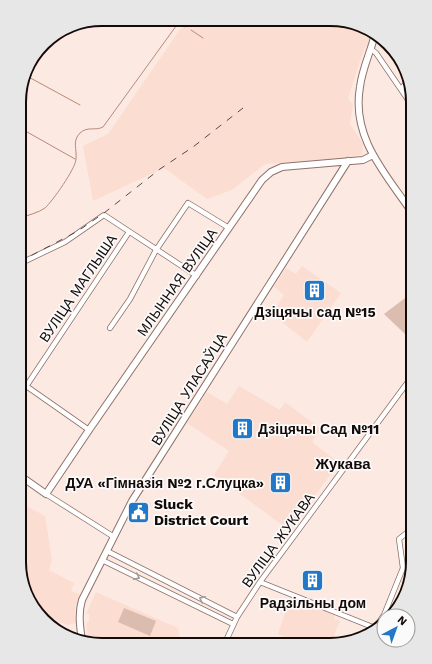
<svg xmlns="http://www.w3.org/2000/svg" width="432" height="664" font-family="'Work Sans',sans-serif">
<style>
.built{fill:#fcddd1}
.green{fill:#ddbcb0}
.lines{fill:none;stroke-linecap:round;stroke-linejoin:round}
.stream{stroke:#b98a7a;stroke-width:1}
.street-casing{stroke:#8e7269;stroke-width:6}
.secondary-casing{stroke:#8e7269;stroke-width:8}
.street{stroke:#fff;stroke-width:4.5}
.secondary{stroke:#fff;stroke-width:6}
.rail{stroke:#584c47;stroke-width:1;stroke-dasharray:7 7;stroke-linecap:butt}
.oneway{stroke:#a19d9c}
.labels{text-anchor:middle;stroke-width:3.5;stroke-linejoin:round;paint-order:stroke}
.street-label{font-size:14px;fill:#140a07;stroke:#fafafa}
.poi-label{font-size:14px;font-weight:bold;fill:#140a07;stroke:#fafafa}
.neighbourhood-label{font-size:15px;font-weight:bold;fill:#140a07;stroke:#fafafa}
.rim{fill:none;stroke:#140a07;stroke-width:2}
</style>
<rect width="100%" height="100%" fill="#fce9e2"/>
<!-- built -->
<path class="built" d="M346,21L372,32L370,39L363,52L348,98L353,105L350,124L363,144L362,154L347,158L265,164L232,190L207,199L164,168L93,201L83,146L108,134L185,22Z
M302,266L341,293L307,342L272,314L284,295L274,287L286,268L296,274Z
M239,386L280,410L285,402L321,429L312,442L339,463L289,530L214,475L229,451L187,423L207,392L227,404Z
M19,502L45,516L52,560L49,570L74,583L71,591L81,595L75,607L76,623L67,625L45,616H42L25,594L19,562Z
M96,592L178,628L181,645L89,644L86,623L89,622V614H86Z
M290,598L335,615L334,619L340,621L330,645H302L278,634Z"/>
<!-- green -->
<path class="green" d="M413,292V324L405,334L384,314Z
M124,608L156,621L150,636L118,622Z"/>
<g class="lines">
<!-- stream -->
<path class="stream" d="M179,22L185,27
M191,30L203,38
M25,75L80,105
M20,128L75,159
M20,218C28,215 38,213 45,208C52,202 76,168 76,159C77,149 72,141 80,133C87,126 96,131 103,127L179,22"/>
<defs>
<path id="street" d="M371,49L376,53L413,107
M401,89L409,80
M19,264L65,242L104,215L197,276
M110,328L130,299L156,250L188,203L229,228
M19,381L89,430
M19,397L129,232
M46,494L114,537
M107,551L237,617
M102,560L233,624
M260,582L375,628L384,615L403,568L399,539L413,528
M224,645L237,617L260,582L413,375"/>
<path id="secondary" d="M375,34C371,51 362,69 360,87C351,138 386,174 413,214
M19,475L46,494L89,430L262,180L271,172L282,167L363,160L373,155
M82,641C80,627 78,613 82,600L132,501L348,161"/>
</defs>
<!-- street casing -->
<use href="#street" class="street-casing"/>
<!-- secondary casing -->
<use href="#secondary" class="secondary-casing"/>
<!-- street -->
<use href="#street" class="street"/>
<!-- secondary -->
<use href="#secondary" class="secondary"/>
<!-- rail -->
<path class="rail" d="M19,262L78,231L104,213L160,169L193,147L243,108"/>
</g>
<!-- one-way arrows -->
<defs><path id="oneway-chevron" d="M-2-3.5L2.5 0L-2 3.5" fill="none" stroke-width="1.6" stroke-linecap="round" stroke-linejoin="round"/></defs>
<g class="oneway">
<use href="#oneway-chevron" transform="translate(137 577) rotate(26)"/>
<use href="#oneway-chevron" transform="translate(202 599) rotate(-153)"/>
</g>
<!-- icons -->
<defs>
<symbol id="building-square" viewBox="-11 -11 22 22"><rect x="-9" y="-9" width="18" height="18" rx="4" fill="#2278c6" stroke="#fafafa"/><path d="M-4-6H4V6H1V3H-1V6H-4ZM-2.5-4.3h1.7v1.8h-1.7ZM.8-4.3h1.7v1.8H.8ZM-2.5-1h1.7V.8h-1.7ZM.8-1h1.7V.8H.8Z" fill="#fff"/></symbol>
<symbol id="civic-square" viewBox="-11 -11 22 22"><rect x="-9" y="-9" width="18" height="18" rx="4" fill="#2278c6" stroke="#fafafa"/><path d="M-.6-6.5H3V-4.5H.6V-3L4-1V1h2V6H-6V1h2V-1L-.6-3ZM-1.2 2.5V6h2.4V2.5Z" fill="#fff"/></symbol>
</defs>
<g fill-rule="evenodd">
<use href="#building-square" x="302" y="278" width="25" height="25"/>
<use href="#building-square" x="230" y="416" width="25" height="25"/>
<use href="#building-square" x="268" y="470" width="25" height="25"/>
<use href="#civic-square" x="126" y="500" width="25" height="25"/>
<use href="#building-square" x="300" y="568" width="25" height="25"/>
</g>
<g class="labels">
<!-- street labels -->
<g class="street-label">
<text transform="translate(177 282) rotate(-55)" y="5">МЛЫННАЯ ВУЛІЦА</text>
<text transform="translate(78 288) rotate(-56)" y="5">ВУЛІЦА МАГЛЫША</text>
<text transform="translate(189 389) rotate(-58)" y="5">ВУЛІЦА УЛАСАЎЦА</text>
<text transform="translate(278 540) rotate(-54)" y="5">ВУЛІЦА ЖУКАВА</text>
</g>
<!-- poi labels -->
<g class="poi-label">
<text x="315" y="317">Дзіцячы сад №15</text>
<text x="258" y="434" text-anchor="start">Дзіцячы Сад №11</text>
<text x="264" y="488" text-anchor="end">ДУА «Гімназія №2 г.Слуцка»</text>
<text x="154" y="509" text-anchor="start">Sluck<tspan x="154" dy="16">District Court</tspan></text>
<text x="313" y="608">Радзільны дом</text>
</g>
<!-- neighbourhood labels -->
<g class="neighbourhood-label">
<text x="343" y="469">Жукава</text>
</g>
</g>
<!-- crop -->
<path d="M0 0H432V664H0ZM102 26H330A76 76 0 0 1 406 102V562A76 76 0 0 1 330 638H102A76 76 0 0 1 26 562V102A76 76 0 0 1 102 26Z" fill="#e8e7e7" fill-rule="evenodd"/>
<path class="rim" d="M102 26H330A76 76 0 0 1 406 102V562A76 76 0 0 1 330 638H102A76 76 0 0 1 26 562V102A76 76 0 0 1 102 26Z"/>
<!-- north arrow -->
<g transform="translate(396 628) rotate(41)"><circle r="19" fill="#fafafa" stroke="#9e9a99"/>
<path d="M0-3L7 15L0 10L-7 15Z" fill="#2278c6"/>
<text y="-6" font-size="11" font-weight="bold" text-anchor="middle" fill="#140a07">N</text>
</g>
</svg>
